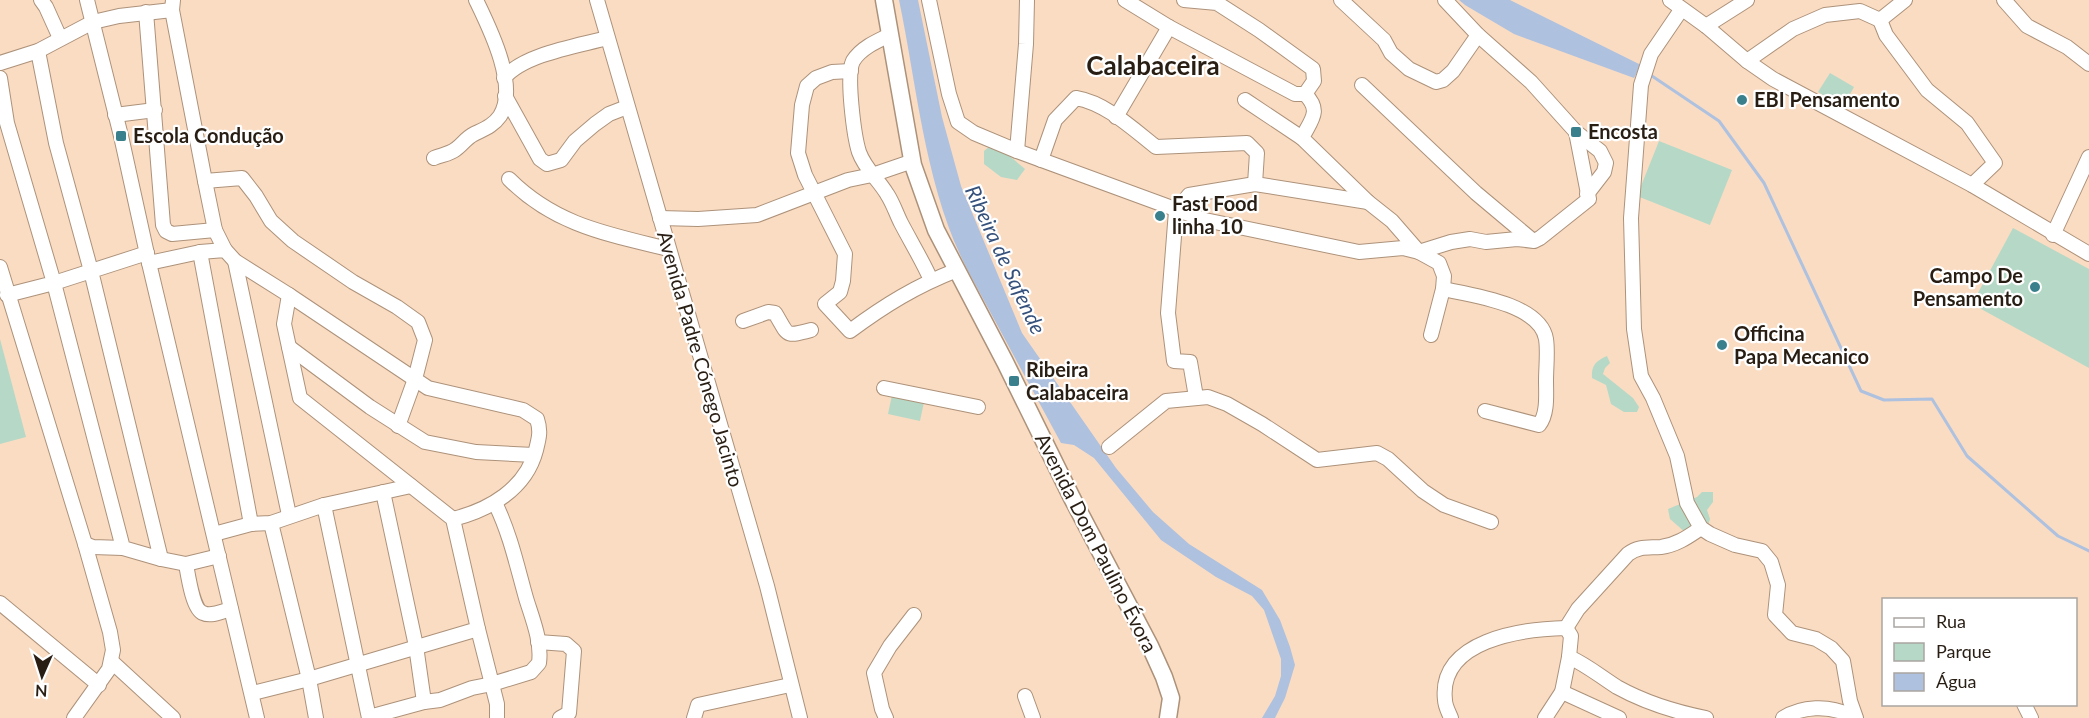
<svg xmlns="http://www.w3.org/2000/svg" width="2089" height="718" viewBox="0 0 2089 718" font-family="Lato,sans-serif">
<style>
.green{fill:#b5d9c6}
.water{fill:#aec1df}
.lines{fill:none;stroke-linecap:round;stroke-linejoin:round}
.stream{stroke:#aec1df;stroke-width:3}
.minor-casing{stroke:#ad927a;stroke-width:16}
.major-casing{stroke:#ad927a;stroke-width:19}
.minor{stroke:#fff;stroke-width:14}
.major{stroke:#fff;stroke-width:16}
.poi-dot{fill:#3a808c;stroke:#fff;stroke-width:2}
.labels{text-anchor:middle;stroke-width:4.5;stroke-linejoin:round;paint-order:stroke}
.poi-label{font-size:20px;font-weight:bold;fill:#281e14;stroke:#fff;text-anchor:start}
.street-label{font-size:20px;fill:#281e14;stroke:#fff}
.water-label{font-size:21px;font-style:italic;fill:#35507a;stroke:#fff}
.district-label{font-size:26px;font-weight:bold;fill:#281e14;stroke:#fff}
</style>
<rect width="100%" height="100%" fill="#fadcc3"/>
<g class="green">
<polygon points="1830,73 1854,87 1843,107 1818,92"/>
<polygon points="1659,141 1732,170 1710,225 1637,196"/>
<polygon points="990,146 1006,153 1025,169 1017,180 1001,177 984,164 984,151"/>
<polygon points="2013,228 2089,269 2089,368 1972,304"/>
<polygon points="0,339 26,437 0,444"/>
<path d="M1607,356L1610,363L1605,368L1603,374L1633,398L1639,407L1637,412H1624L1611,404L1606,385L1592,378C1591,365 1596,361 1607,356Z"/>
<polygon points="892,395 924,402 920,421 888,414"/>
<polygon points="1702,492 1713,492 1713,502 1707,510 1710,519 1706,532 1686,533 1670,519 1668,509 1697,497"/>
</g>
<g class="water">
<path d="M899,0H918L942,117L961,186L1022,333L1116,468L1153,512L1189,544L1262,590L1280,620L1290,647L1295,665L1285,698L1275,718H1262L1275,696L1281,676V659L1264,610L1252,596L1216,577L1161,540L1094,458L1074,445L1061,443L968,271C925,188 918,91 899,0Z"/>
<polygon points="1459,0 1510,0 1641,65 1634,78 1514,34 1465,5"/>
</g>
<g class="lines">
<polyline class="stream" points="1649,74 1719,121 1764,183 1861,391 1884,400 1932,399 1967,456 2058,536 2089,551"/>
<defs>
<g id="minor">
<polyline points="41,0 46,7 60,38"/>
<polyline points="87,0 121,136 149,263 257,718"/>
<polyline points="173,0 172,10 205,181 215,230 225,250"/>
<polyline points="597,0 767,586 800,718"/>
<polyline points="929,0 949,94 958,122 974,133 1017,151 1205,220 1359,252 1403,248 1419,252 1451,242 1470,239 1486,242 1517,239 1534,241 1540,238 1589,199 1576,132"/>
<path d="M1125,0L1169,27L1295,94H1305C1322,111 1311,120 1302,138L1368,202L1392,221L1419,252L1439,263L1444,276L1443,289L1431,335"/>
<polyline points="1184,0 1217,3 1259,30 1313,69 1314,81 1305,94"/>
<polyline points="1341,0 1384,40 1391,53 1409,69 1436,82 1443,80 1453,71 1478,35"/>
<polyline points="1445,0 1478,35 1531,82 1576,132 1600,151 1606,163 1604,172 1587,194"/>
<polyline points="1670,0 1706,26 1747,61 1773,79 1972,185 2089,254"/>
<polyline points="2004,0 2027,26 2067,47 2089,64"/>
<polyline points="1681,10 1651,54 1641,85 1631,218 1634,329 1641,376 1653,398 1677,456 1687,503 1701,528 1710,534 1735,545 1762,551 1771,562 1778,585 1775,615 1792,633 1816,639 1831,648 1843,661 1850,701 1856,718"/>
<polyline points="146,12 163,225 166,231 172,234 215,230"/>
<polyline points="1880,20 1886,35 1927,90 1967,123 1995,163 1972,185"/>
<polyline points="1706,26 1747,0"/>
<path d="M890,35C877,41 861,48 853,61C846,75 854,136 859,152C865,169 878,179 887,194C893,203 896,213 901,223C911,242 922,260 931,280"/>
<polyline points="38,51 56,143 91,271 161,559 123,548 54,283 147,253"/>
<polyline points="1747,61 1793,29 1825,15 1860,11 1880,20 1905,0"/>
<polyline points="0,63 38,51 93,22 119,16 172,10"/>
<path d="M851,71L832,72L816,78L807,86L802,105L798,153L805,175L845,254L843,281L840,292L825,304L850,331C885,305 916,286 957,270"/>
<polyline points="0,78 7,123 54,283 7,295"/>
<path d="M504,78C524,54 578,46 607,38"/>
<polyline points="1362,85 1476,193 1532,240"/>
<polyline points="505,96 540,159 547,164 561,160 575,141 595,124 609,114 627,107"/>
<polyline points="1245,100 1302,138"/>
<polyline points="115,115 155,110"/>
<polyline points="1116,117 1169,27"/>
<polyline points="1017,151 1026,44 1027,0"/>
<path d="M434,158C441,155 450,154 456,149C462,145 466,138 474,134C484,129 493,126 500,116C519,86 489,27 476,0"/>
<path d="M1041,160L1055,120L1076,98C1106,103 1133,129 1156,147L1247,143L1257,153L1255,184L1368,202"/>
<path d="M509,179C555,225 607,234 668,249"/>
<polyline points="205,181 242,178 256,196 271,221 293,241 353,282 397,307 418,322 425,340 415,379 398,426"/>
<polyline points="660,218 698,219 757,215 848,180 872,175 913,161"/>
<polyline points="2053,235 2089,157"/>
<polyline points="200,252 251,524"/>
<polyline points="235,261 289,515"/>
<polyline points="149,263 200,252 225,250 235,261 289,295 284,324 300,398 453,519 478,629 309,679 253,693"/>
<polyline points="0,267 85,544 110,632 113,650 109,669 74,718"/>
<path d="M1443,289C1472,295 1540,304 1546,339C1548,352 1546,367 1546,381C1546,394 1548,414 1539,425L1485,411"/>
<path d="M289,295L428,388L523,410L537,419C541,431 539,438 536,450C526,489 489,510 453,519"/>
<path d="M743,321L768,312L775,313C789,336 784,337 811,330"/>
<polyline points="289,347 370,407 425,442 476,452 534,455"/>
<polyline points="884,388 978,407"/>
<polyline points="1196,397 1190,362 1174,361 1168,313 1176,211 1189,195 1255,184"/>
<polyline points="1109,447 1166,401 1208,397 1227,404 1262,424 1317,460 1377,453 1388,459 1423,491 1444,505 1491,522"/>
<polyline points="383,492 416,646 424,702"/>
<polyline points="324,505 411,486"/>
<polyline points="271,523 309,679 316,718"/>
<polyline points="214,534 251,524 271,523 324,505 369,718"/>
<polyline points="85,544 93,547 123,548"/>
<polyline points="161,559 186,564 219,556"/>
<path d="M186,564C188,575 193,610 203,613C211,617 223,611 231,609"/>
<polyline points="0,603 99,685"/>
<path d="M1566,628L1578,609L1628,554C1639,546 1648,548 1661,547C1677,545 1689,536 1701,528"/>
<polyline points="478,629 497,704 497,718"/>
<polyline points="538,642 566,644 574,651 569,713 560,718"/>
<path d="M1569,657C1587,665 1601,677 1617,687C1644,702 1676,712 1706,718"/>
<polyline points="111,661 173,718"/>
<polyline points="1562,692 1619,718"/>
<polyline points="1025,696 1033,718"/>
<polyline points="2024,704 2031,718"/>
<path d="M369,717L424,702L440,700L472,688L492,684L531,672L539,663C542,641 532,618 526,598C517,566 510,533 495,503"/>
<polyline points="694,718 698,705 790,685"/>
<polyline points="886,718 882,709 874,673 890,646 914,615"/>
<path d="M1451,718C1449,713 1445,706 1445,700C1438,640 1522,629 1566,628L1571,636L1569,657L1562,692L1545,718"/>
<path d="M1783,718C1802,706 1829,705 1849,715L1851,718"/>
</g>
<polyline id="major" points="884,0 913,165 936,230 1005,362 1072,498 1150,646 1164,677 1171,698 1168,718"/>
</defs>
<use href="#minor" class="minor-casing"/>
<use href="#major" class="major-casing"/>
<use href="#minor" class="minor"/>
<use href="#major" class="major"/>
</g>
<g class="poi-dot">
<circle cx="1742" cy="100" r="6"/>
<rect x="1570" y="126" width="12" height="12" rx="3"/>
<rect x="115" y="130" width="12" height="12" rx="3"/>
<circle cx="1160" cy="216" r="6"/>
<circle cx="2035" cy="287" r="6"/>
<circle cx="1722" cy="345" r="6"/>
<rect x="1008" y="375" width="12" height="12" rx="3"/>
</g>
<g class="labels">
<g class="poi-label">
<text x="1754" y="107">EBI Pensamento</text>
<text x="1588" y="139">Encosta</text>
<text x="133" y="143">Escola Condução</text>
<text x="1172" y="211">Fast Food<tspan x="1172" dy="23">linha 10</tspan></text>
<text x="2023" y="283" text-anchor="end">Campo De<tspan x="2023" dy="23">Pensamento</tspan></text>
<text x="1734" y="341">Officina<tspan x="1734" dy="23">Papa Mecanico</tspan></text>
<text x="1026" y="377">Ribeira<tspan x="1026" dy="23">Calabaceira</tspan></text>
</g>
<g class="street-label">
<text transform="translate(700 359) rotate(74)" y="7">Avenida Padre Cónego Jacinto</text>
<text transform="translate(1096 543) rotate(63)" y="7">Avenida Dom Paulino Évora</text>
</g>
<g class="water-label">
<text transform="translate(1005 260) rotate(65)" y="7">Ribeira de Safende</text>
</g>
<g class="district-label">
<text x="1153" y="75">Calabaceira</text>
</g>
</g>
<rect x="1882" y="598" width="195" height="108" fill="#ffffff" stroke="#a9a5a1" stroke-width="1.5"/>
<rect x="1894" y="618" width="30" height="9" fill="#ffffff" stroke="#a9a5a1" stroke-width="1.5"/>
<text x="1936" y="628" font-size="18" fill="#281e14">Rua</text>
<rect x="1894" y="643" width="30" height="18" fill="#b5d9c6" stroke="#a9a5a1" stroke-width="1.5"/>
<text x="1936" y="658" font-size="18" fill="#281e14">Parque</text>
<rect x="1894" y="673" width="30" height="18" fill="#aec1df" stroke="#a9a5a1" stroke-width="1.5"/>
<text x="1936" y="688" font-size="18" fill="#281e14">Água</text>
<g transform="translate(42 676) rotate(183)" stroke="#ffffff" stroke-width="4.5" paint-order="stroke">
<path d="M0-4.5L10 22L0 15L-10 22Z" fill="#281e14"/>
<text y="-9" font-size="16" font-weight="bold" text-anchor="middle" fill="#281e14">N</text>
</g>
</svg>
